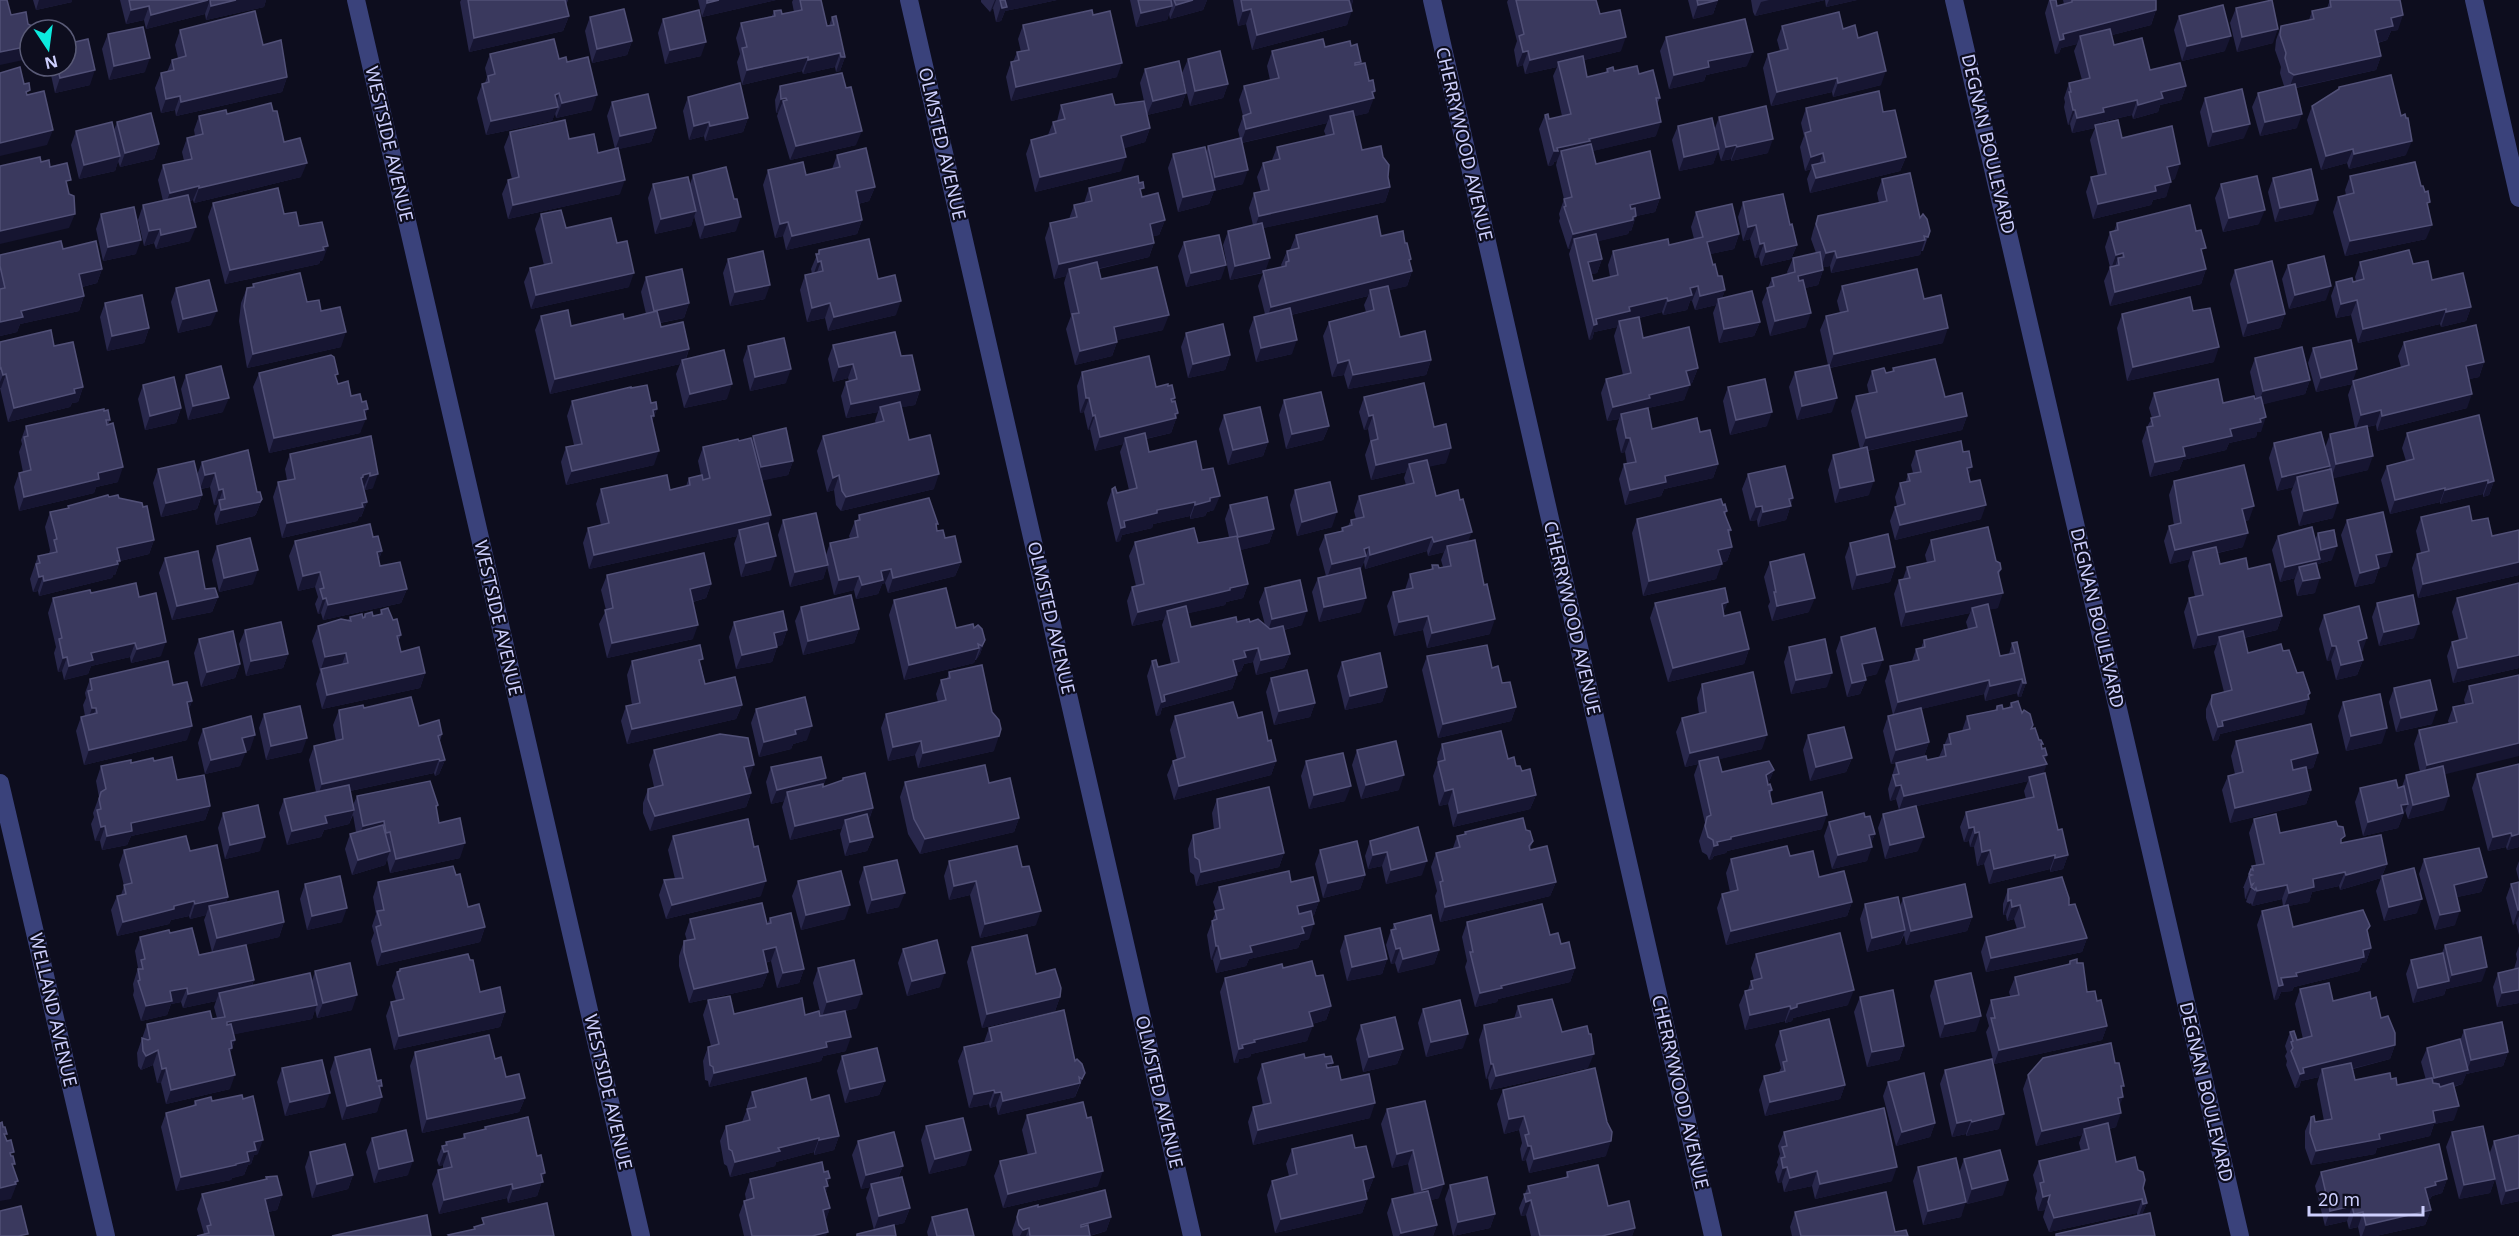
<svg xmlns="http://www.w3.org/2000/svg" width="2519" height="1236" viewBox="0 0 2519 1236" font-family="'Noto Sans',sans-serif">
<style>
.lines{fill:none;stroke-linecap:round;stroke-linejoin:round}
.minor{stroke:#3a427b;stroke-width:18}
.wall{fill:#28274b}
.shaded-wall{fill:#161531}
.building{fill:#3a395e;stroke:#515077;stroke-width:1.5}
.labels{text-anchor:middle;stroke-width:4.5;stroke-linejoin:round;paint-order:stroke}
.street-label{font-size:18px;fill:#cdcffd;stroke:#0d0d1e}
</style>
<rect width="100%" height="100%" fill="#0d0d1e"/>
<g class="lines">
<g class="minor">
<polyline points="356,0 641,1236"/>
<polyline points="909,0 1192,1236"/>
<polyline points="1432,0 1713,1236"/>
<polyline points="1954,0 2240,1236"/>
<polyline points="2474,0 2519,198"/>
<polyline points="0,783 106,1236"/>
</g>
</g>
<g class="wall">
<polygon points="33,0 72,0 72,2 36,10"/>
<polygon points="120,0 266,0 264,7 206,20 205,14 146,29 144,20 126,24"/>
<polygon points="461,0 568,0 566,5 569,16 563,31 469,52 460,2"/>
<polygon points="698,0 776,0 702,17"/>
<polygon points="793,0 821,0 827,26 829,26 832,17 845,57 840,71 836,72 835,67 803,74 802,71 742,85 737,62 740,54 736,38 741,23 772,16 774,11 782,14 794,12 792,2"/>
<polygon points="981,0 1057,0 1005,11 1001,21 996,22 993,8 990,12 981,2"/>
<polygon points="1130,0 1207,0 1203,10 1170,19 1169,14 1167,20 1136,27"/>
<polygon points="1233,0 1353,0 1347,25 1252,50 1246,24 1238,26"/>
<polygon points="1508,0 1596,0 1600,14 1621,51 1584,60 1587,77 1605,73 1607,69 1614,71 1639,74 1660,98 1657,104 1656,136 1592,151 1596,164 1660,198 1655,212 1636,216 1631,231 1629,231 1628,234 1598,241 1602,259 1597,273 1591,274 1593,281 1610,277 1608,265 1613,251 1669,245 1694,239 1691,227 1696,212 1739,234 1734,249 1710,254 1713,265 1725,290 1722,298 1760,322 1754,336 1719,343 1713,313 1716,305 1695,310 1692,301 1690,301 1687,310 1663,315 1662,312 1639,318 1643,338 1698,368 1692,383 1689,384 1684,400 1648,408 1652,429 1700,432 1718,464 1713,478 1664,489 1661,496 1625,505 1619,479 1624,464 1627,464 1625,452 1621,453 1616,429 1619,419 1607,421 1601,393 1606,379 1623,375 1614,336 1617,327 1594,332 1592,339 1589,340 1569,254 1571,248 1568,249 1559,221 1560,218 1559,214 1564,199 1556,165 1557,161 1554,162 1553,165 1548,166 1539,129 1545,115 1549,119 1562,116 1553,76 1557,67 1525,74 1523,65 1517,67 1514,50 1517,41 1507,2"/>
<polygon points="1688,0 1718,0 1713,14 1693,19"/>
<polygon points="1751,0 1857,0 1826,7 1825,0 1755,16 1753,12"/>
<polygon points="2049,0 2056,0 2057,6 2064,4 2063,0 2156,0 2156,10 2151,25 2112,35 2114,45 2150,70 2186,86 2181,100 2160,105 2158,112 2133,119 2132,115 2101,122 2100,124 2122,138 2175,179 2170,180 2166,197 2153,200 2151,205 2093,219 2086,192 2091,177 2098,176 2090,140 2095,128 2072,133 2070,124 2068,125 2064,107 2065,102 2064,98 2069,83 2082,80 2074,51 2077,44 2061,48 2059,53 2055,54 2045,13"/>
<polygon points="2330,0 2398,30 2391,31 2387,40 2378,43 2381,56 2376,70 2296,88 2297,128 2260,136 2252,107 2258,93 2284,86 2280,73 2281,67 2275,50 2276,40 2281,26 2309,20 2312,11 2327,8"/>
<polygon points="2236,8 2273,43 2237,52 2230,23"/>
<polygon points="1093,15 1117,77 1011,101 1006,77 1011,62 1013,62 1017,52 1021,52 1018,39 1023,25"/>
<polygon points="2179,16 2225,51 2182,61 2174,30"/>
<polygon points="590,17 632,41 627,55 592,63 585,31"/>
<polygon points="663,19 701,56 665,64 658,33"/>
<polygon points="1782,26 1843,29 1858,38 1881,85 1833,97 1832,92 1771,106 1763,68 1768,54 1780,51 1777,40"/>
<polygon points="180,30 263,45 287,77 282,92 176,116 175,110 161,113 155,88 161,73 167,72 172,60 178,58 175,45"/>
<polygon points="108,34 145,72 109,80 102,49"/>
<polygon points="1666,37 1747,66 1706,75 1704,81 1669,89 1660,51"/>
<polygon points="1351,46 1375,91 1368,113 1354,116 1362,150 1388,177 1390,187 1385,202 1263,228 1266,271 1282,267 1281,265 1287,251 1290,250 1296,235 1381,236 1410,264 1412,271 1407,286 1389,290 1400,337 1431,360 1426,375 1348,389 1344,375 1332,377 1323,336 1329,322 1366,312 1364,305 1368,296 1291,315 1292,354 1256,362 1249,331 1254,317 1265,314 1258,286 1263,273 1230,280 1223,245 1228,231 1253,225 1249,208 1254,193 1261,192 1257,177 1263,163 1272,160 1277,147 1326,136 1324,131 1327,123 1242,143 1243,184 1214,191 1209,204 1178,212 1168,168 1173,154 1206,153 1208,146 1240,139 1238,130 1243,116 1239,100 1244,86 1270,80 1267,66 1272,51"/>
<polygon points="490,54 559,59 567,62 592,110 556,118 555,113 552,121 486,135 477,98 482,84 485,83 487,77 485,68"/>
<polygon points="1188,59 1228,84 1223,98 1190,106 1182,73"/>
<polygon points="49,66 66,66 90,85 55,93"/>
<polygon points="1145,69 1186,93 1181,107 1147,115 1140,83"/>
<polygon points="780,86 846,88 856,145 790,160 777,116 778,113 776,113 775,100"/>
<polygon points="2339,87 2401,116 2406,155 2349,169 2347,163 2321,170 2307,120 2312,106 2338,90"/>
<polygon points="688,97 748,118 743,132 705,141 704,136 689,140 683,111"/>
<polygon points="2205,98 2244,138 2208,147 2200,112"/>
<polygon points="612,102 656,128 651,142 618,149 620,194 508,219 502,194 508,180 512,179 504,147 510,132 569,139 598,153 615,149 607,116"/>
<polygon points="1061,105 1115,105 1150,128 1145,142 1124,148 1121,171 1035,192 1026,154 1031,140 1048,135 1053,122 1057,121"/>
<polygon points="1806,108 1883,112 1906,157 1900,171 1810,193 1807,179 1811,169 1805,171 1800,147 1804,136 1801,123"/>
<polygon points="273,111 284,142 301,177 194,203 193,200 190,201 190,241 156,249 154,243 144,246 138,220 143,205 163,201 158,180 163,165 184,161 182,152 187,138 195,136 194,130 199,116"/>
<polygon points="1719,117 1768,153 1731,161 1731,159 1721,161 1718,150 1713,164 1679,171 1672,140 1678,126 1714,131"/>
<polygon points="117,122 159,144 154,159 120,167 118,161 115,171 79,179 71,145 76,131 114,130"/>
<polygon points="837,155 875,187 869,201 858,204 862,220 857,234 786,250 783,236 775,238 763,185 768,170 806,175 832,169"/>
<polygon points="693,175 736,231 700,239 694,216 691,226 655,234 648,198 653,184 690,184"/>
<polygon points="2350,176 2421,186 2426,239 2345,256 2333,212 2338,197 2346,195 2345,190"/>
<polygon points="2273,178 2313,214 2275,222 2268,192"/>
<polygon points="1882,179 1920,218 1930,231 1923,251 1921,251 1920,255 1831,273 1830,266 1823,267 1823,270 1818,285 1805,288 1806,327 1770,336 1762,302 1772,278 1788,274 1787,272 1793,258 1816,253 1811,239 1813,231 1818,216 1879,203 1877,193"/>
<polygon points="2221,184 2259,224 2223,232 2215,198"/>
<polygon points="1089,188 1142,194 1142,197 1165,220 1159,235 1153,236 1154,243 1149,257 1099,269 1101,279 1163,330 1117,340 1117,342 1112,356 1075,365 1066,329 1071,316 1064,283 1066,276 1054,279 1045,238 1050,223 1069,219 1074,205 1084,203"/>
<polygon points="1743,202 1790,225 1797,245 1791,259 1761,266 1759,257 1755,258 1750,239 1743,241 1738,217"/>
<polygon points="213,203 284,214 299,226 323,260 320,261 319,264 225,284 208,217"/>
<polygon points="101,214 136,254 103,261 96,229"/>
<polygon points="541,214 566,228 617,243 629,287 531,309 524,282 530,268 544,265 535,229"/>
<polygon points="2117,223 2203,255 2206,269 2201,284 2110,306 2104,281 2110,267 2105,247 2110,232 2114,231"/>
<polygon points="1184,242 1221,279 1186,287 1178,256"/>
<polygon points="63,249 102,269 97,283 82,287 84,296 79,311 20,324 17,332 0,336 0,255"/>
<polygon points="819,250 878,279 896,315 828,331 825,318 807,322 800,290 805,275 812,274 811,269"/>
<polygon points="728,259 765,299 730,306 723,273"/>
<polygon points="2360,262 2413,264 2432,280 2471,307 2466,321 2441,327 2440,324 2358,343 2351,315 2336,318 2331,296 2336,282 2356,281 2355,277"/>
<polygon points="2288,265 2326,300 2289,309 2282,279"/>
<polygon points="2235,270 2285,314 2280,328 2243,337 2230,284"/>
<polygon points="646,277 689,303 684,318 660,323 661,327 689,349 686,359 727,399 684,408 676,374 680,364 550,394 535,330 541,316 571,326 624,319 646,314 641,292"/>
<polygon points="253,284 307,302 321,311 341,347 247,368 239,321 241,303 247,288 252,287"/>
<polygon points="1842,286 1924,299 1943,343 1830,368 1832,412 1797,420 1789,387 1795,372 1828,365 1820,330 1826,316 1840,313 1837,301"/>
<polygon points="176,288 211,325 178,333 171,302"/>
<polygon points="105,303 149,328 144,343 107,351 100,317"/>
<polygon points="2193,311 2214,362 2127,381 2117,328 2122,314"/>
<polygon points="1186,333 1230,355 1225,370 1188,378 1181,347"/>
<polygon points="0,342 54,346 83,387 78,402 72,403 70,407 8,422 0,388"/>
<polygon points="2404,342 2484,362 2479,377 2469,379 2467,408 2377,431 2376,425 2367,427 2368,470 2333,478 2333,518 2299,526 2291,492 2293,487 2277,491 2269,458 2274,443 2325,448 2330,434 2355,428 2348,395 2352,384 2316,392 2308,363 2313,348 2353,381 2401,367 2398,356"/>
<polygon points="833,345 901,356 920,390 915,405 901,407 909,440 934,489 841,511 836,505 834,490 827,492 817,451 823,436 876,423 875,421 878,412 846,418 841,396 846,382 849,381 848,378 833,382 828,359"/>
<polygon points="748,346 786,383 750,391 743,360"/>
<polygon points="2255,358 2310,380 2305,394 2263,404 2261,432 2257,432 2256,437 2229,443 2226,450 2183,460 2179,470 2150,477 2142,441 2147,427 2152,418 2149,408 2154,393 2223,403 2256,399 2250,372"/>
<polygon points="1893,368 1945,397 1967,416 1962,430 1867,451 1869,495 1835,503 1828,470 1833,455 1860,449 1851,411 1856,396 1869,394 1867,385 1872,371 1886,373 1892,372"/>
<polygon points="1082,372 1156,387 1168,386 1175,398 1174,401 1178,413 1171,433 1146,439 1149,452 1202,470 1214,510 1207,512 1205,516 1190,519 1190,516 1153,524 1152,528 1122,535 1120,541 1116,542 1107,503 1112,489 1117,493 1129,490 1120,452 1123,444 1095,451 1090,429 1088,430 1084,412 1080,413 1077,386"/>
<polygon points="259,373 336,379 338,384 365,416 360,433 269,453 253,387"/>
<polygon points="186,375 223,412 188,420 181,389"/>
<polygon points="143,385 181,408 176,423 145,430 138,399"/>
<polygon points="1728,387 1767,426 1730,435 1723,401"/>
<polygon points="631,388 651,403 657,409 652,421 654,465 566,485 561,462 566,447 574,445 567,416 572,401"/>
<polygon points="1364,397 1434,427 1446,463 1429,466 1436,496 1468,541 1490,634 1427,648 1423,630 1394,636 1387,606 1393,592 1405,590 1410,574 1431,570 1432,565 1439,568 1443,567 1441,560 1444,552 1428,556 1427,551 1365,569 1364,562 1360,570 1361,612 1319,622 1312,592 1318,578 1326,576 1319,549 1325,535 1341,531 1342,528 1348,526 1351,520 1356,519 1354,511 1359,496 1406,485 1404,478 1406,472 1371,480 1365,455 1370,441 1368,429 1364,430 1359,412"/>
<polygon points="1284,400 1329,426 1323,440 1286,449 1279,415"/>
<polygon points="104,411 110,420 108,425 118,482 96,487 94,493 19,511 14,487 19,473 23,472 19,452 22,444 21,440 26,426"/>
<polygon points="1224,415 1268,442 1263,456 1228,465 1219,429"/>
<polygon points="2407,433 2494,481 2489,495 2483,497 2483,494 2440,504 2440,502 2390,514 2381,480 2387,466 2406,461 2402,448"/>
<polygon points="371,436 373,488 365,490 364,487 363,488 367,502 361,517 359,517 357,521 282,538 273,497 278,482 287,480 285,469 290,454"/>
<polygon points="753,436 793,461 788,475 762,480 771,515 768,523 771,570 741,577 734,544 737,536 589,569 583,543 588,528 601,525 596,504 601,489 670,490 686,486 689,478 701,475 698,461 703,447 739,441 752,440"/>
<polygon points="1916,451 1969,476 1981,519 1895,540 1890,521 1895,507 1897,506 1895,497 1900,483 1906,481 1908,474 1913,473 1911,465"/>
<polygon points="202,462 257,492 262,499 256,514 254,516 216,525 214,514 218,504 214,505 210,487 201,489 202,495 197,509 161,517 153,483 158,469 197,475"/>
<polygon points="1748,474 1793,498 1786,520 1758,527 1757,520 1750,521 1742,489"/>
<polygon points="2174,481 2249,520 2245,521 2243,547 2218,553 2220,564 2248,569 2282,616 2277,630 2244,638 2248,653 2283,651 2297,673 2308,698 2304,714 2220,734 2218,740 2213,741 2206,718 2206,709 2212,695 2224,692 2214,652 2217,644 2193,649 2184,612 2189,598 2195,597 2188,566 2190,559 2170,564 2164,541 2169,526 2174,525 2169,495"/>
<polygon points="1295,490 1332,527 1297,536 1290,505"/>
<polygon points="109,497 119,498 154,540 149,554 120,561 115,575 113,575 112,578 39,596 38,591 33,592 30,579 38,556 49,554 50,550 45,527 50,512 68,508 68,506"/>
<polygon points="1230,505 1274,529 1269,543 1240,550 1248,584 1243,598 1226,602 1225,605 1188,613 1191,627 1237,622 1250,622 1265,625 1259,602 1265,588 1302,625 1284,630 1290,654 1284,668 1256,675 1253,662 1244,664 1241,671 1236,673 1237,675 1232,689 1162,708 1160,715 1156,716 1147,676 1152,661 1158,667 1171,664 1162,625 1164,619 1132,626 1127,601 1132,587 1136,586 1129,556 1135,542 1198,543 1229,537 1225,519"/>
<polygon points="1723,505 1727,511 1725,515 1731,530 1729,534 1732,547 1727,561 1721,563 1716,579 1643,596 1632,533 1637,519"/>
<polygon points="859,515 936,527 937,531 945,538 961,562 955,576 888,593 885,583 882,584 878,594 856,599 854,590 834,595 827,566 823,579 790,587 778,535 783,520 826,555 830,543 850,539 849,536 855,521 857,521"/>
<polygon points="2421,517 2472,521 2492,536 2519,530 2519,575 2418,598 2412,568 2417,554 2421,553 2416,531"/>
<polygon points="2347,520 2387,566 2379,568 2374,583 2355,587 2341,535"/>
<polygon points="2318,533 2332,560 2318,564 2315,593 2297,596 2294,581 2295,578 2280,582 2272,550 2278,536 2315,540"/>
<polygon points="373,537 382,551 379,559 380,566 407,589 401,603 323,620 321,613 318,614 315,604 318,597 315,587 298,591 289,556 295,541"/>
<polygon points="1931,540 1996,561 2001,569 1999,575 1998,608 1989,609 2000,656 2009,654 2012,643 2026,683 2021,697 2018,697 2017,693 1985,701 1984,694 1921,709 1929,742 1924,756 1927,760 1939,757 1949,734 1962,731 1967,716 1995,710 1997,706 2003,709 2009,707 2011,703 2022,713 2047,755 2045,760 2043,774 2058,830 2068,855 2063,869 2050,872 2050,869 1989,884 1984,864 1977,866 1974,847 1970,847 1969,841 1964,842 1960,827 1966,812 2026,799 2024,791 2028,781 1917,806 1918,851 1885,859 1878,828 1883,814 1899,810 1896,799 1890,801 1888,789 1896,763 1891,764 1883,731 1888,716 1893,715 1885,681 1890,666 1912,661 1916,649 1921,648 1924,640 1968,629 1966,622 1970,613 1901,627 1894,594 1899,580 1903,579 1907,567 1927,563 1925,555"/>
<polygon points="1850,543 1895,567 1890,582 1852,590 1845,557"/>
<polygon points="217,546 253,584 219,592 212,560"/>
<polygon points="165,558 205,589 218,597 212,612 172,620 159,573"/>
<polygon points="1770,562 1809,612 1772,621 1768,606 1770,602 1764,577"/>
<polygon points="607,575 711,584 706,598 693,602 693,639 607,658 599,624 606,610 601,590"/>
<polygon points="2519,583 2519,668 2453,683 2447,656 2452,642 2459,640 2452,612 2457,598"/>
<polygon points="91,593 139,597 161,656 131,663 130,657 91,666 88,674 64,680 62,671 58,672 54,653 56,647 48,613 53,598"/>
<polygon points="894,600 956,628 974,628 985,640 980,654 976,660 975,660 974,663 904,680 889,615"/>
<polygon points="1655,603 1724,616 1749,649 1744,664 1668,682 1650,618"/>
<polygon points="2377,603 2414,638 2379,646 2372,617"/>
<polygon points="801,607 859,629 854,643 803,655 795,621"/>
<polygon points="381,610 393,620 401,635 398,642 401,652 425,673 420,688 322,709 316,684 320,672 312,641 318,626 348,620 350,617 363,618 365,614 373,616 380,614"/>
<polygon points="2324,615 2362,652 2361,652 2363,660 2357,675 2336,680 2331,660 2327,661 2319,629"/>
<polygon points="734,622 787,630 782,645 777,646 777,647 772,662 736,669 729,637"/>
<polygon points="245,630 288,654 283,668 246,676 239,644"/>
<polygon points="1841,637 1877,674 1865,677 1866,680 1860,694 1847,697 1836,651"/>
<polygon points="199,639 240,664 235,678 201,687 194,653"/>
<polygon points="1789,647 1827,687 1791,694 1784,662"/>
<polygon points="1427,656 1492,668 1516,707 1511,721 1438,738 1422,670"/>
<polygon points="632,661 701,665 705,684 742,705 736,719 627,744 621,721 626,706 632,705 627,675"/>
<polygon points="1342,662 1387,687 1382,702 1345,710 1337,676"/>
<polygon points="949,672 994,751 918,768 915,755 888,761 881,728 886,714 938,702 936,694 941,680 947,679"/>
<polygon points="2519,675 2444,774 2444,810 2408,819 2405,810 2398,828 2363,836 2355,802 2360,788 2398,788 2402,787 2406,775 2420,772 2414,744 2419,730 2449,724 2448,721 2453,707 2465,704 2464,700 2469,686"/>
<polygon points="1271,678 1315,703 1310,717 1274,725 1266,692"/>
<polygon points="90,679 173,685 192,701 189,709 187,740 84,765 76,731 81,717 85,716 83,705 86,698 85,693"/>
<polygon points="1702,684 1762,749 1719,759 1722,772 1774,770 1768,784 1772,790 1770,795 1772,804 1822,829 1727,851 1726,853 1714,856 1712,859 1709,860 1707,855 1702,852 1699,841 1705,823 1694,775 1698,764 1685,767 1676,732 1682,718 1699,714 1697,698"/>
<polygon points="2394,688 2432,724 2396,732 2389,702"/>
<polygon points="2343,702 2382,743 2346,751 2338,716"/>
<polygon points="364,708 442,734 440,741 445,760 439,774 435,776 434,773 350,791 353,805 357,796 438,805 436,810 439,823 460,858 390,873 387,859 385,865 352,875 345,849 350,834 356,832 353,815 349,824 324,830 321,837 287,845 279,813 284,799 316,792 309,760 314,746 336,741 333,725 339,710"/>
<polygon points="756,709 807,740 793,744 791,749 759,757 751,723"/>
<polygon points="264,714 302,752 266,760 259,728"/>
<polygon points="1175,716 1238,718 1268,741 1276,761 1271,775 1174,800 1167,775 1173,761 1177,760 1170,730"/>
<polygon points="203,729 250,750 245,751 240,766 205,774 198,743"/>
<polygon points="1808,735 1852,758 1846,772 1810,781 1803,750"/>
<polygon points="2236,741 2318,753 2313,768 2306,769 2311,790 2306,804 2230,823 2222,790 2228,776 2235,774 2231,756"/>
<polygon points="1442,744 1508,759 1516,766 1536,795 1530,809 1453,827 1448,804 1439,806 1433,776 1438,762 1437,759"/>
<polygon points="654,750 749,779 747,780 751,793 746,807 650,831 643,813 643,803 648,789 654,787 649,765"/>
<polygon points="1357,750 1399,790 1361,799 1352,765"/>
<polygon points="154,761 177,780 210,806 205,820 131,836 127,845 102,850 100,841 95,841 91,824 94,817 93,813 99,797 96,781 101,766"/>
<polygon points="1306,761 1345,801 1309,809 1301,776"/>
<polygon points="771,767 826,778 823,787 842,781 843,778 873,808 869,820 873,837 867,851 845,856 840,834 842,828 790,840 782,807 784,801 771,804 766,782"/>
<polygon points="2477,774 2519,847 2507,850 2506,847 2488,851 2472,788"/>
<polygon points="905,782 989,783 1019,818 1014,832 920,854 908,834 900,797"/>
<polygon points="1217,799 1284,853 1279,867 1196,886 1194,875 1190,872 1188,849 1193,835 1214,830 1212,813"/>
<polygon points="223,813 260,851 225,859 218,828"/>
<polygon points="1865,817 1875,834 1871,843 1867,861 1832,869 1824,836 1829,822"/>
<polygon points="2254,819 2280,833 2342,842 2387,864 2382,876 2417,913 2384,921 2376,891 2381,878 2340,890 2339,886 2312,892 2309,902 2288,906 2293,927 2368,933 2371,948 2366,962 2362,963 2359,971 2294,987 2292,991 2281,992 2278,999 2274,1000 2257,925 2262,911 2283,906 2282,899 2252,906 2251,903 2250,904 2246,902 2247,899 2245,899 2244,888 2243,888 2252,866 2256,865 2249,833"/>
<polygon points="1526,830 1533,841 1530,849 1556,882 1550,896 1440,922 1435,896 1437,891 1431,867 1436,853 1453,848 1457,836 1464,834 1465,832"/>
<polygon points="673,836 761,896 666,919 659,895 664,880 675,879 668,850"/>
<polygon points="1370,841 1422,875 1386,884 1382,866 1368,869 1365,856"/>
<polygon points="124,850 190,851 228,897 226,902 284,922 279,937 236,947 254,980 252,986 312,981 315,971 352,1010 317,1018 315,1009 312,1019 234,1034 235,1040 230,1054 230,1089 166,1104 161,1083 157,1083 153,1065 141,1070 138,1066 137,1053 147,1024 217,1018 214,1007 216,1001 183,1008 181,1002 171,1004 167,1015 141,1021 133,995 134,991 133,984 138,968 135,951 140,937 170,933 199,955 212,952 204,920 206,915 190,919 189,916 171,920 169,924 117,936 111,910 117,896 121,895 124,886 119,865"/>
<polygon points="1320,850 1365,875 1360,889 1323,898 1315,864"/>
<polygon points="1790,856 1819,877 1852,902 1847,916 1726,945 1717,908 1722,894 1730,892 1726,873 1731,859"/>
<polygon points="2424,859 2487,877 2481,892 2457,897 2455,925 2435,930 2419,874"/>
<polygon points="949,861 1036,925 980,938 970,895 949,900 944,876"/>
<polygon points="2519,861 2519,881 2516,869"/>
<polygon points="864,867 899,907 867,914 859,882"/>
<polygon points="456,875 468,907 485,927 480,942 377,966 371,941 374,933 372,926 376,914 373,897 378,882"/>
<polygon points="798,881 845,919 801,930 792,896"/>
<polygon points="1291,882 1319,901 1314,915 1312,916 1309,939 1301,941 1298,948 1249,959 1246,966 1216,973 1213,960 1211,960 1207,935 1216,911 1213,902 1219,887"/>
<polygon points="2519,882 2519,935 2516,923 2513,925 2506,898 2511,884"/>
<polygon points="305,884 342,922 307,930 300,899"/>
<polygon points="2008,889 2069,905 2087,938 2082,952 1986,972 1981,952 1986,937 2017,929 2014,919 2007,921 2006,915 2003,915 2003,904"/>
<polygon points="1903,898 1972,917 1967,931 1906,945 1904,935 1900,944 1867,952 1860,919 1865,904 1900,907"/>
<polygon points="770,918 804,969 799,983 777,988 771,961 765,963 768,972 762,987 689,1003 679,966 679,956 684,941 687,941 685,934 690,919 767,924"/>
<polygon points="1467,922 1550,935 1561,944 1575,968 1570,982 1498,999 1497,1002 1475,1007 1465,967 1467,961 1462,937"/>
<polygon points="1394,924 1439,950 1434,964 1398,973 1395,963 1391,964 1386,945 1391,930 1392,930"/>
<polygon points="1345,936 1387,959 1382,974 1347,981 1340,951"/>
<polygon points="2445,945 2482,981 2446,989 2444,995 2413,1003 2406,974 2411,960 2442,953"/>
<polygon points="2519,946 2519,1003 2497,1007 2493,987 2498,973 2514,969 2517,959 2516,954"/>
<polygon points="972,947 1036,974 1060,997 1055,1011 982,1028 967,962"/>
<polygon points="903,949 940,987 907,996 898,963"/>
<polygon points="1756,954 1848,1005 1793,1018 1792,1021 1785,1023 1785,1021 1745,1030 1739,1005 1745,991 1748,990 1751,981 1754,980 1751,968"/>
<polygon points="2070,961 2087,992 2097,1001 2107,1026 2102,1040 1994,1064 1986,1032 1989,1026 1986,1015 1991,1000 2010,996 2009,992 2015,977 2068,965"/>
<polygon points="818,968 857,1008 845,1011 846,1051 823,1056 821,1061 709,1087 708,1081 705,1080 703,1061 708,1047 711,1046 703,1015 708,1000 734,1014 805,1015 821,1016 813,983"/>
<polygon points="1283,968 1316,976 1331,1006 1326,1020 1312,1024 1307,1041 1251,1054 1250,1057 1239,1059 1238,1063 1234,1063 1220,992 1225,978"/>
<polygon points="400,969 480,992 505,1012 500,1027 394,1050 386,1016 391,1002 396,1001 392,986 397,972 399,971"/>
<polygon points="1935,981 1976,1031 1940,1038 1930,996"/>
<polygon points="2300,989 2333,1001 2371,999 2395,1045 2390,1059 2353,1069 2355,1080 2391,1079 2397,1085 2426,1080 2421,1062 2427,1048 2460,1041 2464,1030 2508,1052 2503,1066 2466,1074 2462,1084 2454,1087 2454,1120 2434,1124 2430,1136 2377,1148 2375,1154 2311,1165 2305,1148 2305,1131 2311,1117 2315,1122 2324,1121 2317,1084 2319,1077 2301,1081 2299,1087 2295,1088 2286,1065 2287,1061 2285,1056 2287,1052 2285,1046 2290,1032 2297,1040 2303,1039 2295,1004"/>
<polygon points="1860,997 1904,1046 1899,1060 1867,1067 1854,1012"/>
<polygon points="1518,1006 1562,1032 1588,1068 1490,1090 1488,1078 1486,1079 1479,1040 1484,1025 1514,1019"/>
<polygon points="1423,1009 1463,1048 1426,1057 1418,1023"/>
<polygon points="1361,1025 1403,1049 1397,1064 1363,1072 1356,1039"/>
<polygon points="989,1028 1075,1061 1085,1073 1075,1097 998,1115 996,1106 990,1108 989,1104 969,1108 958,1061 964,1047 984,1042"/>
<polygon points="1780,1031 1845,1085 1840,1099 1765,1116 1759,1090 1764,1076 1779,1072 1781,1068 1775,1045"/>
<polygon points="415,1052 495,1059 506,1077 525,1098 519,1112 422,1133 410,1066"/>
<polygon points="842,1056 885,1081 879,1095 845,1103 837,1071"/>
<polygon points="335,1057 380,1091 377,1112 342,1120 330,1072"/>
<polygon points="1325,1057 1333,1063 1331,1067 1370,1118 1253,1145 1248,1122 1253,1107 1263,1105 1257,1078 1262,1064 1305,1058"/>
<polygon points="282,1068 325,1107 285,1116 277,1082"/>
<polygon points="1945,1070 1999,1129 1966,1136 1966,1134 1952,1137 1940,1084"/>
<polygon points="2028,1075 2122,1091 2116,1127 2109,1129 2116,1162 2143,1188 2147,1203 2142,1214 2155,1236 2056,1236 2056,1234 2137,1215 2137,1213 2049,1232 2043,1217 2045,1210 2038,1211 2035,1198 2037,1191 2033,1175 2039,1161 2081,1151 2079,1143 2082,1135 2036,1146 2023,1089"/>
<polygon points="1888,1082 1935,1123 1930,1137 1896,1146 1883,1096"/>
<polygon points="1503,1090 1606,1156 1529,1173 1526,1160 1522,1161 1520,1149 1522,1143 1519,1130 1504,1134 1497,1104"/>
<polygon points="752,1092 811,1100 839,1136 834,1150 814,1155 814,1152 776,1162 775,1166 730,1177 727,1166 724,1164 720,1141 726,1126 742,1122 747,1109 747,1106"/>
<polygon points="195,1101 212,1101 258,1154 254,1155 251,1164 248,1165 244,1175 232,1178 231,1180 176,1191 161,1127 166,1113 193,1106"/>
<polygon points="1425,1101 1439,1198 1431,1200 1437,1225 1433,1236 1393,1236 1387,1213 1392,1199 1414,1194 1408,1164 1392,1168 1381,1124 1387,1109"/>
<polygon points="1027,1115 1087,1118 1098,1186 1003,1208 994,1176 1000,1161 1028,1155 1022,1130"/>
<polygon points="926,1126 966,1165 929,1174 921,1140"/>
<polygon points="485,1127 542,1181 537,1196 508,1203 507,1198 439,1214 432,1184 438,1170 443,1168 443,1165 439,1166 437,1160 442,1146 445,1145 446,1142 462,1139 464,1134 484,1129"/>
<polygon points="1784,1132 1892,1181 1815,1199 1812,1186 1784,1192 1782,1182 1778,1183 1775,1172 1778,1165 1777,1162 1780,1154 1778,1146"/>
<polygon points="2452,1132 2489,1155 2494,1141 2519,1201 2501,1205 2495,1179 2490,1193 2459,1199 2446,1147"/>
<polygon points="372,1138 408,1175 374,1183 366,1152"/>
<polygon points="858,1141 903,1166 898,1178 910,1208 904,1223 878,1229 896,1236 856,1236 857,1234 874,1230 866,1198 870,1187 861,1189 852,1155"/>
<polygon points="1355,1148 1374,1177 1368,1192 1366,1192 1367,1199 1362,1213 1275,1233 1267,1195 1272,1181 1289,1176 1286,1164 1292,1149"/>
<polygon points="310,1152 353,1175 348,1189 312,1198 305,1167"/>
<polygon points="1964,1159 2003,1195 1967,1204 1965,1195 1961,1217 1923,1225 1913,1181 1918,1167 1959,1173"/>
<polygon points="1567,1172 1635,1228 1632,1236 1531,1236 1526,1215 1521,1216 1519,1208 1528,1186 1566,1177"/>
<polygon points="2321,1172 2447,1179 2442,1193 2432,1196 2430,1199 2428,1200 2431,1210 2425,1225 2376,1236 2360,1236 2358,1227 2349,1229 2347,1221 2325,1226 2315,1186"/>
<polygon points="266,1177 282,1195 277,1210 268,1212 274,1236 204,1234 197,1209 202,1194 265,1180"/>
<polygon points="750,1179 827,1184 826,1192 830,1208 825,1221 826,1236 744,1236 739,1215 744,1201 746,1200 745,1194"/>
<polygon points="1450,1185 1495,1214 1490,1228 1453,1236 1445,1199"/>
<polygon points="1038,1207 1111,1217 1106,1231 1090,1236 1013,1236 1012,1231 1019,1210"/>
<polygon points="1795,1212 1895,1232 1908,1236 1792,1236 1790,1227"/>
<polygon points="932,1217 974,1236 928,1236 927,1232"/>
</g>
<g class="shaded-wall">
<polygon points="39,0 72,0 72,2 36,10"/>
<polygon points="210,0 205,14 146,29 151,15"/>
<polygon points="236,0 266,0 264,7 206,20 211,6"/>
<polygon points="719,0 776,0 702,17 707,3"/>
<polygon points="995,0 996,0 993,8 990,12"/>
<polygon points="1003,0 1057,0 1005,11 1001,21 996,22"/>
<polygon points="1193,0 1207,0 1203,10 1170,19 1176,5"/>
<polygon points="1349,0 1353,0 1349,11 1352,11 1347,25 1252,50 1257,35"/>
<polygon points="1718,0 1713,14 1693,19 1698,5"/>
<polygon points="1769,0 1825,0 1755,16 1761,2"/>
<polygon points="1829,0 1857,0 1826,7"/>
<polygon points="149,6 144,20 126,24 131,10"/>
<polygon points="1172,6 1167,20 1136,27 1141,13"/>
<polygon points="1251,9 1246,24 1238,26 1243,11"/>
<polygon points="2156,10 2151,25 2081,43 2080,36 2077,44 2061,48 2059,53 2055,54 2060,40 2063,34"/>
<polygon points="2403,15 2398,30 2391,31 2387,40 2370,45 2375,30 2391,18"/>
<polygon points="569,16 563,31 469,52 474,38"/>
<polygon points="2278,29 2273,43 2237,52 2242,37"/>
<polygon points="2231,36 2225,51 2182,61 2187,46"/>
<polygon points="1626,37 1621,51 1559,66 1558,62 1557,67 1525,74 1530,60"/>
<polygon points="632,41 627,55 592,63 597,49"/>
<polygon points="706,42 701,56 665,64 670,50"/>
<polygon points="30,46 30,53 28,59 0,65 0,52"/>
<polygon points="1528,51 1523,65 1517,67 1523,52"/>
<polygon points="1753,52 1747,66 1706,75 1704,81 1669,89 1674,75 1708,61"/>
<polygon points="840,53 835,67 803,74 808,60"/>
<polygon points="2381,56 2376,70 2289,89 2294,75"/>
<polygon points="808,57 802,71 742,85 747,70"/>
<polygon points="841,57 845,57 840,71 836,72"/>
<polygon points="150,58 145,72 109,80 114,66"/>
<polygon points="1122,63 1117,77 1011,101 1016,87"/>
<polygon points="95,70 90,85 55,93 60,78"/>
<polygon points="1886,71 1881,85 1833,97 1838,83"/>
<polygon points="287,77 282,92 176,116 181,102"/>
<polygon points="1837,78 1832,92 1771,106 1777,92"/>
<polygon points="1228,84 1223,98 1190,106 1195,91"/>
<polygon points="2186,86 2181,100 2160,105 2158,112 2133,119 2138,105 2161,92"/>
<polygon points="1375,91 1372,99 1374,98 1368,113 1331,122 1330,116 1327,123 1241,143 1246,129"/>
<polygon points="559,93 554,108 558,107 552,121 486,135 491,121"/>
<polygon points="1186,93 1181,107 1147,115 1153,101"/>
<polygon points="597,95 592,110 556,118 562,103"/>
<polygon points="180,96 175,110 161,113 166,99"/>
<polygon points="786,98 784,105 783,101 778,113 776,113 781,99"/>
<polygon points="2137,100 2132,115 2101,122 2099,127 2095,125 2095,128 2072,133 2077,118 2103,108"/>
<polygon points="2073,110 2075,110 2070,124 2068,125"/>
<polygon points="2302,114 2297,128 2260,136 2265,122"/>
<polygon points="748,118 743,132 705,141 710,126"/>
<polygon points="709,122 704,136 689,140 694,126"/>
<polygon points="1661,122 1656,136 1585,153 1561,151 1557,161 1554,162 1553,165 1548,166 1554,151 1557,148 1589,139"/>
<polygon points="2250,124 2244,138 2208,147 2213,132"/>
<polygon points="656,128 651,142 615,150 620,136"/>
<polygon points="1150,128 1145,142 1116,151 1121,136"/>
<polygon points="53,130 47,145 0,156 0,143"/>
<polygon points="862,131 856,145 790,160 796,146"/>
<polygon points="1773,139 1768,153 1731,161 1737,147"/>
<polygon points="2412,141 2406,155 2349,169 2354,154"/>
<polygon points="159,144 154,159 120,167 125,153"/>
<polygon points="1736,145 1731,159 1721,161 1726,147"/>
<polygon points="1719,149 1713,164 1679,171 1684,157"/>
<polygon points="2353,149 2347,163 2321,170 2326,156"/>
<polygon points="1823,153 1818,167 1812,165 1811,169 1805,171 1811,157"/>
<polygon points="120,156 115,171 79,179 84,165"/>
<polygon points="1126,157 1121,171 1035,192 1040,177"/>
<polygon points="1906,157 1900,171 1810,193 1816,178"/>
<polygon points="307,163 301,177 194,203 199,188"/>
<polygon points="2180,164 2175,179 2162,182 2167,167"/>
<polygon points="1248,170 1243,184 1214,191 1209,204 1178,212 1183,197 1211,191 1215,177"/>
<polygon points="625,180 620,194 508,219 513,205"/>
<polygon points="2171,182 2166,197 2153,200 2151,205 2093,219 2098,204 2155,186"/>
<polygon points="199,186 193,200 164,207 170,193"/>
<polygon points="875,187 869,201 850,206 856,191"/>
<polygon points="1390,187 1385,202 1254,230 1259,216"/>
<polygon points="1660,198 1655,212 1636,216 1631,231 1629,231 1628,234 1576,247 1574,239 1571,248 1568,249 1573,234 1630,205"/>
<polygon points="2318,200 2313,214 2275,222 2280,208"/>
<polygon points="2265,210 2259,224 2223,232 2229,218"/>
<polygon points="696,211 691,226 655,234 661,219"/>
<polygon points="75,214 69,228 0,244 0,231"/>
<polygon points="741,217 736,231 700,239 705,225"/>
<polygon points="862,220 857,234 786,250 792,236"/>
<polygon points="1165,220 1159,235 1144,238 1150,224"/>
<polygon points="788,222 783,236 775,238 780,224"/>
<polygon points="1756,225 1750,239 1743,241 1748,227"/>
<polygon points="2432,225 2426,239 2345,256 2350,241"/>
<polygon points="196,227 190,241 156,249 161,235"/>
<polygon points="160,229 154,243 144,246 149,231"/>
<polygon points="1739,234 1734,249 1702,256 1707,242"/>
<polygon points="141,240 136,254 103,261 108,247"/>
<polygon points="1925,240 1920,255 1831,273 1837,258"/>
<polygon points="1154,243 1149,257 1070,275 1069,269 1066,276 1054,279 1059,264"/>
<polygon points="1764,243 1759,257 1755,258 1760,244"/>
<polygon points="1797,245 1791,259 1761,266 1766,252"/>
<polygon points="328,246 323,260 320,261 319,264 225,284 230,270"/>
<polygon points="1835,251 1830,266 1821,268 1826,253"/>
<polygon points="2123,253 2119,264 2118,258 2114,269 2111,269 2116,255"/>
<polygon points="1270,258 1265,272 1230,280 1235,266"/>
<polygon points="1411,259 1406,273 1412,271 1407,286 1371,295 1370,290 1368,296 1266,321 1271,307"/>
<polygon points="1602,259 1597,273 1583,276 1588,262"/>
<polygon points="821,261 816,275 813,276 818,262"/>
<polygon points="1226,265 1221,279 1186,287 1191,273"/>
<polygon points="102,269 97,283 74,289 79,274"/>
<polygon points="2206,269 2201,284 2110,306 2115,292"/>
<polygon points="1823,270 1818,285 1793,291 1798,276"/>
<polygon points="634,273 629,287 531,309 536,295"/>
<polygon points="770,285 765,299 730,306 735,292"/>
<polygon points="1698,286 1692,301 1690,301 1687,310 1663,315 1668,301 1690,288"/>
<polygon points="2331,286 2326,300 2289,309 2295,295"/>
<polygon points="1725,290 1720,304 1718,299 1716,305 1695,310 1700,296"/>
<polygon points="84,296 79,311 20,324 17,332 0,336 0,322 21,311"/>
<polygon points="1667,298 1662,312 1626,321 1619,321 1617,327 1594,332 1592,339 1589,340 1596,319 1629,307"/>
<polygon points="2357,300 2351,315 2336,318 2341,304"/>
<polygon points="901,301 896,315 828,331 834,317"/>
<polygon points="689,303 684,318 648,325 654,311"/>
<polygon points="830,303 825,318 807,322 812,308"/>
<polygon points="2471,307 2466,321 2441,327 2446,312"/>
<polygon points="2446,309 2440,324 2358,343 2363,329"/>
<polygon points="217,311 211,325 178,333 183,319"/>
<polygon points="1811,313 1806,327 1770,336 1775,321"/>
<polygon points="2285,314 2280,328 2243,337 2248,323"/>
<polygon points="1169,315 1163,330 1109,342 1114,327"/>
<polygon points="1760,322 1754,336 1719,343 1724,329"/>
<polygon points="149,328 144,343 107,351 112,336"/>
<polygon points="1948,328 1943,343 1829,368 1834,354"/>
<polygon points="346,332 341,347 247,368 253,354"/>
<polygon points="1297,340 1292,354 1256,362 1261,348"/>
<polygon points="1117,342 1112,356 1075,365 1080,351"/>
<polygon points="2219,347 2214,362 2127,381 2133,367"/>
<polygon points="689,349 684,363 682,360 680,364 550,394 555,379"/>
<polygon points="1230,355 1225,370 1188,378 1193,364"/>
<polygon points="1349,360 1344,375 1332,377 1338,363"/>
<polygon points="1431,360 1426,375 1348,389 1353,375"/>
<polygon points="2484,362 2479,377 2461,381 2466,366"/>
<polygon points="853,364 848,378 833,382 839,367"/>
<polygon points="1698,368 1692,383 1681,385 1686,371"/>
<polygon points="791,369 786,383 750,391 755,377"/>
<polygon points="2357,369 2352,384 2316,392 2321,378"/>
<polygon points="6,374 1,388 0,388 0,382 3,375"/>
<polygon points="2310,380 2305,394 2257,406 2263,391"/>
<polygon points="732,384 727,399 684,408 690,394"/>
<polygon points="1690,385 1684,400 1621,414 1619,419 1607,421 1613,407 1649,395"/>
<polygon points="83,387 78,402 72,403 70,407 8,422 14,408"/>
<polygon points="920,390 915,405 881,411 880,407 878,412 846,418 851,404"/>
<polygon points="2472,394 2467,408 2377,431 2382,416"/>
<polygon points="229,398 223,412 188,420 193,406"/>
<polygon points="1086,398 1089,398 1084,412 1080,413"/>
<polygon points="1837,398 1832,412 1797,420 1802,406"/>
<polygon points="181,408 176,423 145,430 150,416"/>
<polygon points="368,409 364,419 366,419 360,433 269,453 274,438"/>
<polygon points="657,409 649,430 653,410"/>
<polygon points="2381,410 2376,425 2356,429 2361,415"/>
<polygon points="1772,412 1767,426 1730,435 1736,420"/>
<polygon points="1178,413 1171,433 1127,443 1125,438 1123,444 1095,451 1100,437"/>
<polygon points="1095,415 1090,429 1088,430 1093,416"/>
<polygon points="1373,415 1368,429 1364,430 1369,416"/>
<polygon points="1967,416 1962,430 1861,452 1866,438"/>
<polygon points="2266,417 2261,432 2257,432 2256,437 2229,443 2226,450 2183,460 2179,470 2150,477 2155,462 2183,447"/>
<polygon points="1329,426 1323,440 1286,449 1292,434"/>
<polygon points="1626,438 1630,438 1625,452 1621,453"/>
<polygon points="1268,442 1263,456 1228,465 1233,450"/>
<polygon points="1451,448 1446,463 1411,471 1409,464 1406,472 1371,480 1376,465"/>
<polygon points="659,451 654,465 566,485 572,471"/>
<polygon points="2373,456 2368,470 2331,479 2336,464"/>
<polygon points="793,461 788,475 756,482 761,467"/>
<polygon points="1718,464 1713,478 1664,489 1661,496 1625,505 1630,490 1665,476"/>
<polygon points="2330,466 2324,480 2297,477 2293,487 2277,491 2282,477"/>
<polygon points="123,467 118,482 96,487 94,493 19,511 24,497 98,473"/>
<polygon points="1972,467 1967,481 1967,468"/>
<polygon points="215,473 210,487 200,489 205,475"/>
<polygon points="370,473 364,487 359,489 361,478 363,475"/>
<polygon points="378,474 373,488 365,490 370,476"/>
<polygon points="939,474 934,489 841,511 846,497"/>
<polygon points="839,475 834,490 827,492 833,478"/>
<polygon points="2488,480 2483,494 2440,504 2445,490"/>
<polygon points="1874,481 1869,495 1835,503 1840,488"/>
<polygon points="2494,481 2489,495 2483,497 2488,483"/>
<polygon points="2445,488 2440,502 2390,514 2395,500"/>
<polygon points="223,489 218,504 214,505 219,490"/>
<polygon points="202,495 197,509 161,517 166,503"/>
<polygon points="1220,496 1214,510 1207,512 1205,516 1190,519 1195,505 1210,498"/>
<polygon points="1793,498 1786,520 1758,527 1763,512 1789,499"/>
<polygon points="262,499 256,514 254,516 216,525 221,510"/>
<polygon points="367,502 361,517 359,517 357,521 282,538 287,523"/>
<polygon points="1195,502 1190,516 1153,524 1152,528 1122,535 1120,541 1116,542 1124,521 1157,510"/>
<polygon points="2338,503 2333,518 2299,526 2304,511"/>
<polygon points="1986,505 1981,519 1895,540 1900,525"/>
<polygon points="1762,506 1757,520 1750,521 1756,507"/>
<polygon points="2254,506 2249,520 2237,523 2242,509"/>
<polygon points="1337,512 1332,527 1297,536 1302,522"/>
<polygon points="771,515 766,530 739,530 737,536 589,569 594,555"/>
<polygon points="1274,529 1269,543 1233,552 1238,537"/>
<polygon points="1472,532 1466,546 1447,546 1444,552 1428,556 1434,542"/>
<polygon points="2248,533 2243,547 2194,558 2193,552 2190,559 2170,564 2175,550"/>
<polygon points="1432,537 1427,551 1365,569 1370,555"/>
<polygon points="154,540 149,554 120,561 115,575 113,575 112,578 39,596 44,581 117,548"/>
<polygon points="2337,546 2332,560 2318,564 2315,574 2299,567 2295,578 2280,582 2285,567 2318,560 2321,550"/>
<polygon points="1369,547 1361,570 1327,578 1332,564"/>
<polygon points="1732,547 1727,561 1713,564 1718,550"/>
<polygon points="382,551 376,565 377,552"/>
<polygon points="2392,552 2387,566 2371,570 2376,555"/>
<polygon points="776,556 771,570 741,577 746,563"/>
<polygon points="961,562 955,576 888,593 893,578"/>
<polygon points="2519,562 2519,575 2418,598 2423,584"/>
<polygon points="1722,564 1716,579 1643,596 1649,581"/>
<polygon points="828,565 823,579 790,587 795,572"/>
<polygon points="1895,567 1890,582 1852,590 1857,575"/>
<polygon points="2379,568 2374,583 2355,587 2360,573"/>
<polygon points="891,569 885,583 882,584 878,594 856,599 862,585 881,571"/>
<polygon points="258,570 253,584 219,592 224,578"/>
<polygon points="320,572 315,587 298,591 303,576"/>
<polygon points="43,576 38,591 33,592 39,577"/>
<polygon points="859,576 854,590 834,595 839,580"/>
<polygon points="2320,578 2315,593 2297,596 2303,581"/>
<polygon points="711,584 706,598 685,604 690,589"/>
<polygon points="1248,584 1243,598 1226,602 1225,605 1168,618 1167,611 1164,619 1132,626 1138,612"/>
<polygon points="407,589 401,603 323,620 328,605"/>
<polygon points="2003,593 1998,608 1973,613 1972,608 1970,613 1901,627 1906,612"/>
<polygon points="218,597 212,612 172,620 177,606"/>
<polygon points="326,598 321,613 318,614 323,599"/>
<polygon points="1366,598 1361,612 1319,622 1324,607"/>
<polygon points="1815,598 1809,612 1772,621 1777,606"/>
<polygon points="1728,602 1722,616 1722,604"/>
<polygon points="1307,611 1302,625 1267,634 1272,619"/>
<polygon points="1428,616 1423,630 1394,636 1399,622"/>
<polygon points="2282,616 2277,630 2221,643 2219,637 2217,644 2193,649 2198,635"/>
<polygon points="1495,619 1490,634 1427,648 1432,633"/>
<polygon points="2419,624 2414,638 2379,646 2384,632"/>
<polygon points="698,625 693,639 607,658 612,643"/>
<polygon points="859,629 854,643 803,655 808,641"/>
<polygon points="787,630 782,645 769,648 774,633"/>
<polygon points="2367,638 2362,652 2352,655 2358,641"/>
<polygon points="985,640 980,654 976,660 982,646"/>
<polygon points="166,642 161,656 131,663 137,649"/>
<polygon points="135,643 130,657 91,666 88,674 64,680 69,666 91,653"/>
<polygon points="2332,646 2336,646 2331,660 2327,661"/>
<polygon points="777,647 772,662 736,669 742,655"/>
<polygon points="979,648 974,663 904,680 909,665"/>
<polygon points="1258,648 1253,662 1244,664 1241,671 1228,675 1233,660 1244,651"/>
<polygon points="1749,649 1744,664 1668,682 1673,668"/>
<polygon points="346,653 341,667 321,669 320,672 325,657"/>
<polygon points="288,654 283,668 246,676 251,661"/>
<polygon points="1290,654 1284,668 1256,675 1261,660"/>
<polygon points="2519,655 2519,668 2453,683 2458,668"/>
<polygon points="67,657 62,671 58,672 63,658"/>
<polygon points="1883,660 1877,674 1857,679 1862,664"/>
<polygon points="2363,660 2357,675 2336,680 2341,665"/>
<polygon points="240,664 235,678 201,687 207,672"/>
<polygon points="425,673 420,688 322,709 327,695"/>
<polygon points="1832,673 1827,687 1791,694 1796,680"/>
<polygon points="1237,675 1232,689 1162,708 1160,715 1156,716 1164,695"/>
<polygon points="2022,679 2017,693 1985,701 1990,686"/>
<polygon points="1866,680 1860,694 1847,697 1852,683"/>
<polygon points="1989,680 1984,694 1893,716 1898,702"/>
<polygon points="2023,683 2026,683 2021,697 2018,697"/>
<polygon points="1387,687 1382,702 1345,710 1350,696"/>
<polygon points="2310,693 2304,714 2220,734 2218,740 2213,741 2218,727 2222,721 2308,695"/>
<polygon points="192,701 186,716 187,702"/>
<polygon points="1315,703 1310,717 1274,725 1279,711"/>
<polygon points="742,705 736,719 627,744 632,729"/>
<polygon points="1516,707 1511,721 1438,738 1443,724"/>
<polygon points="92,708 96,708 91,722 87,723"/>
<polygon points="2437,710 2432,724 2396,732 2401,718"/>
<polygon points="192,726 187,740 84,765 89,750"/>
<polygon points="812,726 807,740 793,744 791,749 759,757 764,742 795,730"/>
<polygon points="2387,728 2382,743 2346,751 2351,736"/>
<polygon points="255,735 250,750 237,753 242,738"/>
<polygon points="1767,735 1762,749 1700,764 1699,761 1698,764 1685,767 1690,753"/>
<polygon points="999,736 994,751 918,768 923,753"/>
<polygon points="307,738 302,752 266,760 271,746"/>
<polygon points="921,741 915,755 888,761 893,747"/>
<polygon points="1929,742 1924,756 1891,764 1896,750"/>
<polygon points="2519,743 2519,756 2422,780 2427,765"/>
<polygon points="246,752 240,766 205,774 211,760"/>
<polygon points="2318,753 2313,768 2285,774 2291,760"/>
<polygon points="2047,755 2044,764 2047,764 2042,778 2029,777 2028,781 1899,810 1904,796"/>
<polygon points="1852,758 1846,772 1810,781 1816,767"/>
<polygon points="439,759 434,773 317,798 322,784"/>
<polygon points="445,760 439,774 435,776 440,761"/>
<polygon points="1276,761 1271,775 1174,800 1179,786"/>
<polygon points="754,765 749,779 739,782 744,767"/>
<polygon points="1774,770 1768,784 1761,789 1766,775"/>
<polygon points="1404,775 1399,790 1361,799 1366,785"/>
<polygon points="826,778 821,793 787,792 784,801 771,804 777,790"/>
<polygon points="1901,785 1896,799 1890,801 1896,786"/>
<polygon points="1351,786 1345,801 1309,809 1314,795"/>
<polygon points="1453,789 1448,804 1439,806 1445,791"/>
<polygon points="2311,790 2306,804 2230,823 2235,808"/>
<polygon points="751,793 746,807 650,831 655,816"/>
<polygon points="1536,795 1530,809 1453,827 1458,813"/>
<polygon points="2449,796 2444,810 2408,819 2413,805"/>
<polygon points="2408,804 2398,828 2363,836 2368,822 2401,805"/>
<polygon points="210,806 205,820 131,836 127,845 102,850 107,836 131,823"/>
<polygon points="873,808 868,822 845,820 842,828 790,840 795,826"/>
<polygon points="354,810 349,824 324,830 321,837 287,845 292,831 325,816"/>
<polygon points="1827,815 1822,829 1727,851 1726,853 1714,856 1712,859 1709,860 1714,846 1717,842 1731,837"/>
<polygon points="1019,818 1014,832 920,854 925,839"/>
<polygon points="384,821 379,835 358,840 363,826"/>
<polygon points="105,826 100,841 95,841 101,827"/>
<polygon points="1974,827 1969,841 1964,842 1969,828"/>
<polygon points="1979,832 1974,847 1970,847 1975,833"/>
<polygon points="2511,833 2506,847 2488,851 2493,837"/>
<polygon points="1875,834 1869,848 1872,847 1867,861 1832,869 1838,855 1869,835"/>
<polygon points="2519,834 2519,847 2507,850 2512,836"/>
<polygon points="265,837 260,851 225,859 230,845"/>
<polygon points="873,837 867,851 845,856 850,842"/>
<polygon points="1924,837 1918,851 1885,859 1890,845"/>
<polygon points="465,843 460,858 390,873 396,859"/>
<polygon points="1990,850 1984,864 1977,866 1982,852"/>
<polygon points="390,851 385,865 352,875 358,860"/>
<polygon points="1387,852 1382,866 1368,869 1373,855"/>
<polygon points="1284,853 1279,867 1196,886 1201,872"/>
<polygon points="2055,855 2050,869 1989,884 1994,869"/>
<polygon points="2068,855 2063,869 2050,872 2055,858"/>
<polygon points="1427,861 1422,875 1386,884 1391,870"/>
<polygon points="2387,864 2381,878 2340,890 2346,875"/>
<polygon points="2345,872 2339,886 2312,892 2309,902 2284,907 2289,893 2313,879"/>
<polygon points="1365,875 1360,889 1323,898 1328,883"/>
<polygon points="2487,877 2481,892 2448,899 2454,885"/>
<polygon points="766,881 761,896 666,919 672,905"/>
<polygon points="976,881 970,895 949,900 954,886"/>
<polygon points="1556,882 1550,896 1440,922 1445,907"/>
<polygon points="2253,884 2247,899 2245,899 2251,885"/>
<polygon points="2287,885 2282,899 2252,906 2257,891"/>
<polygon points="905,893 899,907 867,914 872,900"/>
<polygon points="228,897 223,911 209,906 206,915 190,919 195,904"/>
<polygon points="2422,899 2417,913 2384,921 2389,907"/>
<polygon points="2011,900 2006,915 2003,915 2008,901"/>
<polygon points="194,901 189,916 171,920 169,924 117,936 123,922 174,906"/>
<polygon points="1319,901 1314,915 1292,920 1297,906"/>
<polygon points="1852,902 1847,916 1726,945 1731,931"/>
<polygon points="850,905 845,919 801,930 806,915"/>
<polygon points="2020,905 2014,919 2007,921 2012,907"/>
<polygon points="347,908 342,922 307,930 312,916"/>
<polygon points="2518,910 2519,910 2519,916 2516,923 2513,925"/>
<polygon points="1041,911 1036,925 980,938 985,924"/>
<polygon points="2460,911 2455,925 2435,930 2440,915"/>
<polygon points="1972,917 1967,931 1906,945 1911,931"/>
<polygon points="284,922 279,937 212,953 217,938"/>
<polygon points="1314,924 1309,939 1301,941 1298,948 1249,959 1246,966 1216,973 1221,959 1250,946 1302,927"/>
<polygon points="485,927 480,942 377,966 382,952"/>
<polygon points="1905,930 1900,944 1867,952 1872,938"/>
<polygon points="2087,938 2082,952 1986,972 1991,958"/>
<polygon points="1216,946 1218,946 1213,960 1211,960"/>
<polygon points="776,947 771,961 757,964 763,950"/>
<polygon points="1400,948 1395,963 1391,964 1396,949"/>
<polygon points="2371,948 2366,962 2362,963 2359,971 2294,987 2292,991 2281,992 2278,999 2274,1000 2281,978 2363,950"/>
<polygon points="1439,950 1434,964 1398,973 1403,959"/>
<polygon points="1387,959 1382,974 1347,981 1352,967"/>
<polygon points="2487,967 2482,981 2446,989 2444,995 2413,1003 2418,988 2449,981 2452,975"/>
<polygon points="1575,968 1570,982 1498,999 1497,1002 1475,1007 1480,993 1501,986"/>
<polygon points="804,969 799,983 777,988 783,973"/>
<polygon points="768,972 762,987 689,1003 694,989"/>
<polygon points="945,973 940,987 907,996 912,981"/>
<polygon points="254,980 248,994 219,993 216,1001 183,1008 188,994"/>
<polygon points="187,988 181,1002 171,1004 167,1015 141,1021 146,1006 170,991"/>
<polygon points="1854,990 1848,1005 1793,1018 1792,1021 1785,1023 1791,1009 1797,1004"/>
<polygon points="2519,990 2519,1003 2497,1007 2502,993"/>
<polygon points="862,994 857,1008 822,1017 827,1002"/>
<polygon points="357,995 352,1010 317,1018 323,1003"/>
<polygon points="1060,997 1055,1011 982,1028 987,1014"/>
<polygon points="317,1005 312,1019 221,1037 227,1022"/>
<polygon points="1331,1006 1326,1020 1304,1026 1309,1012"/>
<polygon points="1790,1006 1785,1021 1745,1030 1750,1015"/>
<polygon points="505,1012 500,1027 394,1050 399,1036"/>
<polygon points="1981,1016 1976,1031 1940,1038 1945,1024"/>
<polygon points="1313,1026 1307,1041 1251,1054 1250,1057 1239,1059 1238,1063 1234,1063 1239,1049 1242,1045 1254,1040"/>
<polygon points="2107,1026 2102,1040 1994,1064 1999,1050"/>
<polygon points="1468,1034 1463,1048 1426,1057 1431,1042"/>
<polygon points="851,1037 846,1051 823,1056 821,1061 709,1087 714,1073 826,1042"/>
<polygon points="235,1040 227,1062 224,1063 231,1041"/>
<polygon points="2395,1045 2390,1059 2323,1076 2322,1069 2319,1077 2301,1081 2299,1087 2295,1088 2303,1068"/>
<polygon points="1904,1046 1899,1060 1867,1067 1872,1052"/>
<polygon points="1403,1049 1397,1064 1363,1072 1369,1057"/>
<polygon points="158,1050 153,1065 141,1070 146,1056"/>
<polygon points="2508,1052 2503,1066 2466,1074 2471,1060"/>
<polygon points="1594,1054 1588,1068 1490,1090 1496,1076"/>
<polygon points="1333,1063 1327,1077 1326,1064"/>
<polygon points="1491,1064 1493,1064 1488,1078 1486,1079"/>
<polygon points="166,1068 161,1083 157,1083 162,1069"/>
<polygon points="2468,1070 2462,1084 2429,1093 2434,1078"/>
<polygon points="235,1075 230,1089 166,1104 171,1090"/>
<polygon points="885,1081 879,1095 845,1103 850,1089"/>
<polygon points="1080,1083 1075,1097 998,1115 1003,1101"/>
<polygon points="1845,1085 1840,1099 1765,1116 1770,1102"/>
<polygon points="379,1086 382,1086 377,1098 382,1097 377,1112 342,1120 347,1106"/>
<polygon points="2121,1086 2124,1086 2119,1098 2123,1097 2118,1111 2115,1101"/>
<polygon points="994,1090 989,1104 969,1108 974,1094"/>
<polygon points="1001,1092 996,1106 990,1108 995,1093"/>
<polygon points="330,1093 325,1107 285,1116 290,1102"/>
<polygon points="525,1098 519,1112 422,1133 427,1119"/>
<polygon points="1375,1103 1370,1118 1253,1145 1258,1130"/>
<polygon points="2459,1106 2454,1120 2434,1124 2430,1136 2377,1148 2375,1154 2311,1165 2316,1151 2379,1134 2433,1111"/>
<polygon points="2121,1113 2116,1127 2086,1134 2084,1129 2082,1135 2036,1146 2042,1131"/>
<polygon points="2004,1114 1999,1129 1966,1136 1972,1122"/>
<polygon points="1524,1116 1519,1130 1504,1134 1509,1119"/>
<polygon points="1971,1120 1966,1134 1952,1137 1957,1123"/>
<polygon points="1935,1123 1930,1137 1896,1146 1902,1132"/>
<polygon points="839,1136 834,1150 814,1155 819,1140"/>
<polygon points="819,1138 814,1152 776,1162 775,1166 730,1177 735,1162 778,1148"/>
<polygon points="263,1140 258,1154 254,1155 251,1164 248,1165 244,1175 232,1178 231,1180 176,1191 181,1177 236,1164 247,1152 254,1142"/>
<polygon points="1611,1141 1606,1156 1529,1173 1534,1159"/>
<polygon points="1528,1146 1531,1146 1526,1160 1522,1161"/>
<polygon points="971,1150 966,1165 929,1174 935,1159"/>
<polygon points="1413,1150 1408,1164 1392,1168 1397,1154"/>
<polygon points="448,1151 443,1165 439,1166 444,1152"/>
<polygon points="413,1161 408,1175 374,1183 379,1169"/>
<polygon points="903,1166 897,1180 871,1184 870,1187 861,1189 866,1175"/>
<polygon points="1787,1167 1782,1182 1778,1183 1783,1168"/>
<polygon points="1897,1167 1892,1181 1815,1199 1820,1184"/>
<polygon points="1103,1171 1098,1186 1003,1208 1008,1194"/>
<polygon points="1817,1171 1812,1186 1784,1192 1790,1178"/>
<polygon points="545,1173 537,1196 508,1203 513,1189 541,1174"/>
<polygon points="353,1175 348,1189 312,1198 317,1184"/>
<polygon points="1374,1177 1368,1192 1358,1194 1363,1180"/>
<polygon points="830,1178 827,1186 828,1186 823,1200 826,1179"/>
<polygon points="2447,1179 2442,1193 2432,1196 2430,1199 2419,1202 2425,1188 2435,1182"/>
<polygon points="2495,1179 2490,1193 2459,1199 2464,1185"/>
<polygon points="2008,1180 2003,1195 1967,1204 1972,1189"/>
<polygon points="18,1181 11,1199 0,1201 0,1188"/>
<polygon points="512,1184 507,1198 439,1214 444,1200"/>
<polygon points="1444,1184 1439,1198 1417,1204 1422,1190"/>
<polygon points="2519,1188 2519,1201 2501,1205 2506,1191"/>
<polygon points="282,1195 277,1210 260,1214 265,1199"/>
<polygon points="2050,1195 2045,1210 2038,1211 2043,1197"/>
<polygon points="1367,1199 1362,1213 1275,1233 1281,1219"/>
<polygon points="2142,1199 2137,1213 2049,1232 2054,1218"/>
<polygon points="1531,1200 1526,1215 1521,1216 1526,1202"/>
<polygon points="1966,1202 1961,1217 1923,1225 1928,1211"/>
<polygon points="2147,1203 2141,1217 2138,1218 2143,1204"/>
<polygon points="2352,1206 2347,1221 2325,1226 2330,1211"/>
<polygon points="830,1208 825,1223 823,1210"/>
<polygon points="910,1208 904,1223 874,1230 879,1216"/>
<polygon points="2431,1210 2425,1225 2376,1236 2362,1236 2366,1225"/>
<polygon points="2363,1212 2358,1227 2349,1229 2354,1214"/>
<polygon points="1495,1214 1490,1228 1453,1236 1458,1222"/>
<polygon points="1111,1217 1106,1231 1088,1236 1076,1236 1081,1225"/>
<polygon points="1437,1225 1433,1236 1399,1236 1401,1233"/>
<polygon points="1029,1228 1026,1236 1020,1236 1023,1230"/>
<polygon points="1635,1228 1632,1236 1602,1236"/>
<polygon points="828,1232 826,1236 812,1236"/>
</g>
<g class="building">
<polygon points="0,0 7,0 11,15 26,12 28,24 32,26 33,30 30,30 30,46 0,52"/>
<polygon points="129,0 208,0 151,15 149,6 131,10"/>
<polygon points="210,0 236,0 211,6"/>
<polygon points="468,0 565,0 569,16 474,38"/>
<polygon points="707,0 719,0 707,3"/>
<polygon points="800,0 821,0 827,26 834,25 832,17 836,16 845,57 841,57 840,53 808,60 808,57 747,70 742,48 747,47 741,23 775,16 774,11 781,10 782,14 802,10"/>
<polygon points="1000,0 1005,0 1007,7 1002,8"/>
<polygon points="1138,0 1171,0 1172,6 1141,13"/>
<polygon points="1174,0 1193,0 1176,5"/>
<polygon points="1241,0 1349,0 1352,11 1257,35 1251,9 1243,11"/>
<polygon points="1516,0 1596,0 1600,14 1620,10 1626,37 1530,60 1528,51 1523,52 1519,36 1524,34"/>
<polygon points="1697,0 1718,0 1698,5"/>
<polygon points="2050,0 2056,0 2057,6 2072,2 2072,0 2156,0 2156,10 2063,34 2064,39 2060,40"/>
<polygon points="2272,0 2278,29 2242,37 2236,8"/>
<polygon points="2330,0 2400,0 2403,15 2391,18 2393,26 2375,30 2381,56 2294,75 2289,72 2285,58 2286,53 2280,35 2281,26 2314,19 2312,11 2331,7"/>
<polygon points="2223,5 2231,36 2187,46 2179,16"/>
<polygon points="624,9 632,41 597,49 590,17"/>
<polygon points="699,10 706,42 670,50 663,19"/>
<polygon points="1092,10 1093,15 1110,11 1122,63 1016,87 1011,62 1019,60 1017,52 1029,50 1023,25"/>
<polygon points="255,11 263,45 281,40 287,77 181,102 180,96 166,99 161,73 174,70 172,60 186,56 180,30"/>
<polygon points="1839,12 1843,29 1855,25 1858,38 1877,32 1886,71 1838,83 1837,78 1777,92 1768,54 1788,49 1782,26"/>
<polygon points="1745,19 1753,52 1708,61 1709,67 1674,75 1666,37"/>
<polygon points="143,27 150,58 114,66 108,34"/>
<polygon points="2110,29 2114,45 2142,38 2150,70 2180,63 2186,86 2161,92 2163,98 2138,105 2137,100 2103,108 2104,112 2077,118 2075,110 2073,110 2069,92 2071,92 2069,83 2090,78 2080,36"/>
<polygon points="88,39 95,70 60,78 57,66 66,66 66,44"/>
<polygon points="554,39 559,59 566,57 567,62 588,57 597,95 562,103 559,93 555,95 558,107 491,121 482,84 489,82 488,76 495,74 490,54"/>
<polygon points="1323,39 1325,47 1350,41 1351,46 1357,44 1361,62 1355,63 1355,65 1365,63 1369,81 1373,80 1375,91 1372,92 1374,98 1246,129 1243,116 1251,113 1244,86 1279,78 1272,51"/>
<polygon points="1220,51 1228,84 1195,91 1188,59"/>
<polygon points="1583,56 1587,77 1608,72 1607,69 1613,67 1614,71 1637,66 1639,74 1653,70 1660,98 1656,98 1661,122 1589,139 1590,141 1557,148 1558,151 1554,151 1545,115 1548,114 1549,119 1571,114 1558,62"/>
<polygon points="1179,61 1186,93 1153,101 1145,69"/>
<polygon points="20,67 24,84 29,83 30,90 26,92 27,95 44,91 53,130 0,143 0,73"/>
<polygon points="842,73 846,88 851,87 862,131 796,146 783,101 787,100 786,98 781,99 780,86"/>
<polygon points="2391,75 2401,116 2405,114 2406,118 2408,118 2412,141 2354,154 2353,149 2326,156 2312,106 2339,89 2339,87"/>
<polygon points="740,83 748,118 710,126 709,122 694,126 688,97"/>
<polygon points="2295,84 2302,114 2265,122 2258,93"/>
<polygon points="2242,89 2250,124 2213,132 2205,98"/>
<polygon points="1879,91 1883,112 1895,110 1906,157 1816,178 1812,165 1825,162 1823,153 1811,157 1805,133 1811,131 1806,108"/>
<polygon points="648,94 656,128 620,136 612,102"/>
<polygon points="1112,94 1115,105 1144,101 1150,128 1121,136 1126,157 1040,177 1031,140 1056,133 1053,122 1065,119 1061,105"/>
<polygon points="271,103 273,111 277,111 284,142 300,138 307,163 199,188 199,186 170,193 163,165 192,159 187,138 203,134 199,116 226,110 227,114"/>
<polygon points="1766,106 1773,139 1737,147 1736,145 1726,147 1719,117"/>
<polygon points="1353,111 1362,150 1381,146 1383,157 1389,165 1388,177 1390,187 1259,216 1254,193 1269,190 1263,163 1280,159 1277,147 1334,134 1330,116"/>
<polygon points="151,113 159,144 125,153 117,122"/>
<polygon points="1712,118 1719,149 1684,157 1678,126"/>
<polygon points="565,120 569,139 594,134 598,153 618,148 625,180 513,205 508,180 519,177 510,132"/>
<polygon points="2118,120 2122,138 2172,126 2180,164 2167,167 2171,182 2155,186 2156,191 2098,204 2091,177 2106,174 2095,125"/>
<polygon points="112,122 120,156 84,165 76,131"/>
<polygon points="1241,138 1248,170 1215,177 1208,146"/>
<polygon points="1591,144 1596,164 1650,151 1660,198 1630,205 1631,209 1635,208 1636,216 1633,217 1633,220 1573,234 1564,207 1566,206 1564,199 1572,197 1561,151"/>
<polygon points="1205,147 1215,190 1183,197 1173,154"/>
<polygon points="866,148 875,187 856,191 862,220 792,236 788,222 780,224 768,170 803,162 806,175 840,167 837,155"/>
<polygon points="40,157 41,162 49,160 50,167 67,163 71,180 66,181 69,194 74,196 75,214 0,231 0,166"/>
<polygon points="2415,162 2421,186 2423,186 2425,192 2428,191 2430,202 2427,203 2432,225 2350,241 2338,197 2354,193 2350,176"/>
<polygon points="726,167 734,199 737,199 741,217 705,225 693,175"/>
<polygon points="2311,169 2318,200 2280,208 2273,178"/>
<polygon points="1910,173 1920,218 1923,214 1927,219 1930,231 1928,237 1924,236 1925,240 1837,258 1835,251 1826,253 1816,224 1818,216 1887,201 1882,179"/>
<polygon points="1138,176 1139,183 1143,182 1144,188 1140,189 1142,197 1158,193 1165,220 1150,224 1154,243 1059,264 1050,223 1077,217 1074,205 1092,201 1089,188"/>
<polygon points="2257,176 2265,210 2229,218 2221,184"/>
<polygon points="688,177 696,211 661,219 653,184"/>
<polygon points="278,188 284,214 296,212 299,226 322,222 328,246 323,247 324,250 230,270 213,203"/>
<polygon points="1783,194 1790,225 1792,224 1797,245 1766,252 1764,243 1760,244 1756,225 1748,227 1743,202"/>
<polygon points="188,195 196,227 161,235 160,229 149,231 143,205"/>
<polygon points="1732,204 1739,234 1707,242 1713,265 1715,264 1718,276 1722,276 1725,290 1700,296 1698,286 1690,288 1692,295 1668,301 1667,298 1629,307 1630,311 1596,319 1597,324 1594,325 1574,239 1596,234 1602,259 1588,262 1593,281 1618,275 1613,251 1668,239 1669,245 1703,237 1696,212"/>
<polygon points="2190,205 2196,231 2201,230 2206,248 2201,249 2206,269 2115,292 2110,267 2119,265 2118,258 2124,257 2123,253 2116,255 2110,232 2118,230 2117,223"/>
<polygon points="134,207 141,240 108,247 101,214"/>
<polygon points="561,210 566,228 611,218 617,243 627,241 634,273 536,295 530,268 552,263 541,214"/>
<polygon points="1377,216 1381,236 1403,231 1405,243 1407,243 1411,259 1409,260 1412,271 1271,307 1263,271 1286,266 1286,262 1289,261 1287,251 1299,248 1296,235"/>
<polygon points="1262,223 1270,258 1235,266 1228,231"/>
<polygon points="1219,235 1226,265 1191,273 1184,242"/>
<polygon points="869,239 878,279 895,275 901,301 834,317 830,303 812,308 805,275 823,271 821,261 818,262 816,254 819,254 819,250"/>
<polygon points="61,241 63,249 96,241 102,269 79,274 84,296 21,311 23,317 0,322 0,289 5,288 0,266 0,255"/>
<polygon points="2409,250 2413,264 2428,261 2432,280 2463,273 2471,307 2446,312 2446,309 2363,329 2357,300 2341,304 2336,282 2352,278 2353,282 2364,279 2360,262"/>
<polygon points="763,251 770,285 735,292 728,259"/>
<polygon points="1820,252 1823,270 1798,276 1799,281 1803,280 1811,313 1775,321 1767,288 1774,286 1772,278 1795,272 1793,258"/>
<polygon points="2324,256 2331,286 2295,295 2288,265"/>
<polygon points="2272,261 2285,314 2248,323 2235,270"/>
<polygon points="1097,262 1101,279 1157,267 1169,315 1114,327 1117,342 1080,351 1072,314 1079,313 1069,269"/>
<polygon points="682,269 689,303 654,311 646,277"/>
<polygon points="1917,269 1924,299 1941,295 1948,328 1834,354 1826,316 1848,311 1842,286"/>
<polygon points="300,273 307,302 319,300 321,311 340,307 346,332 253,354 244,306 247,288 254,287 253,284"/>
<polygon points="209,280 217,311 183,319 176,288"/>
<polygon points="1388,286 1400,337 1425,331 1431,360 1353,375 1349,360 1338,363 1329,322 1374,310 1370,290"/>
<polygon points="1752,291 1760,322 1724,329 1718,299"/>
<polygon points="142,295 149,328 112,336 105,303"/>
<polygon points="2190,297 2193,311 2210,308 2219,347 2133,367 2122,314"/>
<polygon points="1290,308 1297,340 1261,348 1254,317"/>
<polygon points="568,310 571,326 623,314 624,319 657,311 661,327 683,322 689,349 555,379 541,316"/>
<polygon points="1639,317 1643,338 1689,327 1698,368 1686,371 1690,385 1649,395 1650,398 1613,407 1606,379 1631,373 1619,321"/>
<polygon points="1223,324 1230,355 1193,364 1186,333"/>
<polygon points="2476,325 2484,362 2466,366 2472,394 2382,416 2381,410 2361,415 2353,381 2409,365 2404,342"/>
<polygon points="51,330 54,346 73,342 83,387 74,389 75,393 14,408 6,374 3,375 1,368 0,369 0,342"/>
<polygon points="895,332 901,356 912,355 920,390 851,404 846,382 857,379 853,364 839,367 833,345"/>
<polygon points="784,338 791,369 755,377 748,346"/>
<polygon points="2351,340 2357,369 2321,378 2313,348"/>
<polygon points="2302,347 2310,380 2263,391 2255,358"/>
<polygon points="724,350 732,384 690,394 682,360"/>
<polygon points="331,355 334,357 338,374 335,375 338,384 348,381 351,396 360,394 362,402 366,401 368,409 364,410 366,419 274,438 259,373"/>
<polygon points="1149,356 1156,387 1168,384 1168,386 1172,385 1175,398 1171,399 1172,402 1175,401 1178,413 1175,414 1176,418 1100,437 1095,415 1093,416 1089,398 1086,398 1082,372"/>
<polygon points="1935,359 1945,397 1962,393 1967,416 1866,438 1856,396 1877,392 1872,371 1884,368 1886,373 1894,371 1893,368"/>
<polygon points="1829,365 1837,398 1802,406 1795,372"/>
<polygon points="221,366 229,398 193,406 186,375"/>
<polygon points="174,377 181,408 150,416 143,385"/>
<polygon points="1765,379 1772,412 1736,420 1728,387"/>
<polygon points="2218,379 2223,403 2254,396 2255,399 2261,397 2266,417 2260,419 2261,422 2230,429 2232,436 2183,447 2185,456 2155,462 2147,427 2153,426 2151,418 2160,416 2154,393"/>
<polygon points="1424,383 1434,427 1446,424 1451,448 1376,465 1371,441 1378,439 1373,415 1369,416 1364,397"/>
<polygon points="647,385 651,403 656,402 657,409 653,410 654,416 651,416 659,451 572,471 566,447 582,444 572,401 631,387 631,388"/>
<polygon points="1321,392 1329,426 1292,434 1284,400"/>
<polygon points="900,402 909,440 930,435 939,474 846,497 842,491 839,475 833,478 823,436 884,421 880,407"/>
<polygon points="1260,407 1268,442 1233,450 1224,415"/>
<polygon points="1648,408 1652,429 1697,418 1700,432 1710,430 1718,464 1665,476 1666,482 1630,490 1624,464 1636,462 1630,438 1626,438 1621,414"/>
<polygon points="104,409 104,411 108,410 110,420 106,420 107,425 113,423 123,467 98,473 99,479 24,497 19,473 31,470 24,437 28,436 26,426"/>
<polygon points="2479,415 2494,481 2488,483 2488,480 2445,490 2445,488 2395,500 2387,466 2414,459 2407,433"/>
<polygon points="2367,426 2373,456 2336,464 2330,434"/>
<polygon points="786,428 793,461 761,467 753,436"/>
<polygon points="2321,432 2330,466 2282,477 2274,443"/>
<polygon points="1145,433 1149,452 1196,441 1202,470 1213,468 1220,496 1210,498 1210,501 1195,505 1195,502 1157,510 1157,513 1124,521 1125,527 1121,528 1112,489 1115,487 1117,493 1137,488 1125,438"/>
<polygon points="371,436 378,474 370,476 370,473 363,475 363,477 361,478 367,502 362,503 363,507 287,523 278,482 295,479 290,454"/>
<polygon points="751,438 771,515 594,555 588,528 609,523 601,489 667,475 670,490 690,485 689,478 702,475 703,480 710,478 703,447 738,439 739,441"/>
<polygon points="1961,441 1963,452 1969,451 1972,467 1967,468 1970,482 1980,480 1986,505 1900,525 1895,507 1905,504 1900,483 1910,481 1908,474 1921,472 1916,451"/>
<polygon points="1867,447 1874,481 1840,488 1833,455"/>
<polygon points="248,450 257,492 260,492 262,499 260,502 221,510 219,500 225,499 223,489 219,490 215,473 205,475 202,462"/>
<polygon points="1427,460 1436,496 1458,490 1460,500 1463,499 1472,532 1434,542 1432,537 1370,555 1369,547 1364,549 1366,556 1332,564 1325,535 1343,531 1342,528 1352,525 1351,520 1364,517 1359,496 1414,483 1409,464"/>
<polygon points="194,461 202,495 166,503 158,469"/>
<polygon points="2244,465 2254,506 2242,509 2248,533 2175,550 2169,526 2181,523 2174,481"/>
<polygon points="1785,466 1793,498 1789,499 1791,506 1763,512 1762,506 1756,507 1748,474"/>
<polygon points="2331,469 2338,503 2304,511 2297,477"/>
<polygon points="1330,482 1337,512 1302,522 1295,490"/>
<polygon points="108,495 109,497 118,495 119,498 142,503 143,507 147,506 154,540 117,548 120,561 117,561 118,564 44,581 43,576 39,577 36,564 40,563 38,556 57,552 54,540 57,539 50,512 69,508 68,506"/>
<polygon points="1267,497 1274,529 1238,537 1230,505"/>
<polygon points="929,498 938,524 936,524 937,531 943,530 945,538 955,536 961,562 893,578 891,569 881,571 883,580 862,585 859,576 839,580 830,543 858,537 855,521 860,520 859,515"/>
<polygon points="1721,499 1723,505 1725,504 1727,511 1724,512 1731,530 1728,530 1732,547 1718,550 1722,564 1649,581 1637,519"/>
<polygon points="2469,506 2472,521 2488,518 2492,536 2519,530 2519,562 2423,584 2417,554 2429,551 2421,517"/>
<polygon points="2383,512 2392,552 2376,555 2379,568 2360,573 2347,520"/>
<polygon points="816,513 828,565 795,572 783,520"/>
<polygon points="768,523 776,556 746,563 739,530"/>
<polygon points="370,524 373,537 378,536 382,551 377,552 380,566 400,562 407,589 328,605 326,598 323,599 320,589 324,588 320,572 303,576 295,541"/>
<polygon points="1988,527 1996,561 2000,563 2001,569 1998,572 2003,593 1906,612 1899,580 1910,578 1907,567 1935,561 1931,540"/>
<polygon points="2312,527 2320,559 2285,567 2278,536"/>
<polygon points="1194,528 1198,543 1237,536 1248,584 1230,588 1230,590 1138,612 1132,587 1144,584 1135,542"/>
<polygon points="2334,530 2337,546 2321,550 2318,533"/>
<polygon points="1888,534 1895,567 1857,575 1850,543"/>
<polygon points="250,538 258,570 224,578 217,546"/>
<polygon points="1475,540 1484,585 1487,584 1495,619 1432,633 1428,616 1399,622 1393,592 1413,588 1410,574 1433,569 1432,565 1438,565 1439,568 1451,566 1447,546"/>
<polygon points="2216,547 2220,564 2246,558 2248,569 2270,564 2282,616 2198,635 2189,598 2203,595 2193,552"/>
<polygon points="198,551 205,589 215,588 218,597 177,606 165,558"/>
<polygon points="704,553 711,584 690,589 698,625 612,643 605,610 613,608 607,575"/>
<polygon points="1804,554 1815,598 1777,606 1774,592 1776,592 1770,562"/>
<polygon points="2316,563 2320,578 2303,581 2299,567"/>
<polygon points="1360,568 1366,598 1324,607 1318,578"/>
<polygon points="1300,580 1307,611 1272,619 1265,588"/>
<polygon points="136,583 139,597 156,593 166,642 137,649 135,643 91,653 93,660 69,666 67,657 63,658 59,639 62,638 53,598 90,590 91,593"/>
<polygon points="2519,583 2519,655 2458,668 2452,642 2467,638 2457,598"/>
<polygon points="946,588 956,628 973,624 974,628 978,625 982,629 985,640 982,646 978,644 979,648 909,665 894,600"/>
<polygon points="1725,588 1728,602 1722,604 1724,616 1740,612 1749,649 1673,668 1655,603"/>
<polygon points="851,595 859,629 808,641 801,607"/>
<polygon points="2413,595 2419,624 2384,632 2377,603"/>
<polygon points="1988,604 2000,656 2015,653 2012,643 2017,642 2026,683 2023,683 2022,679 1990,686 1989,680 1898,702 1890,666 1919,660 1916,649 1925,647 1924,640 1977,627 1972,608"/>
<polygon points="1186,606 1191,627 1236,617 1237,622 1249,619 1250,622 1258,619 1270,629 1283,626 1290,654 1261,660 1258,648 1244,651 1246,657 1233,660 1237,675 1164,695 1165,701 1162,702 1152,661 1156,660 1158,667 1179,662 1167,611"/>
<polygon points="2359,606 2367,638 2358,641 2363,660 2341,665 2336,646 2332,646 2324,615"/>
<polygon points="388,608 393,620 397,619 401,635 397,636 401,652 419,647 425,673 327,695 321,669 348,663 346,653 325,657 318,626 341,619 351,621 350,617 362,614 363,618 365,617 365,614 372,612 373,616 382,614 381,610"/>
<polygon points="783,611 787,630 774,633 777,647 742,655 734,622"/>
<polygon points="281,622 288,654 251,661 245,630"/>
<polygon points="1875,628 1883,660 1862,664 1866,680 1852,683 1841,637"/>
<polygon points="233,631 240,664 207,672 199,639"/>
<polygon points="2243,631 2248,653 2281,644 2283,651 2289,650 2297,673 2303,672 2310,693 2308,695 2309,699 2222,721 2223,726 2218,727 2211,704 2212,695 2232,690 2219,637"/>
<polygon points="1825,639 1832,673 1796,680 1789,647"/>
<polygon points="700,645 703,659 699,660 705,684 735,677 742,705 632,729 626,706 640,703 632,661"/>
<polygon points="1487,645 1492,668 1498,666 1502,683 1510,682 1516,707 1443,724 1427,656"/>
<polygon points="1380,653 1387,687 1350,696 1342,662"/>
<polygon points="168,661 173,685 187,682 192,701 187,702 192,726 89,750 81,717 97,713 96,708 92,708 88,691 92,690 90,679"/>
<polygon points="982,665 992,712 999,720 1001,729 999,736 923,753 921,741 893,747 886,714 946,700 941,680 950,678 949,672"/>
<polygon points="1307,670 1315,703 1279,711 1271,678"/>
<polygon points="1753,672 1767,735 1690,753 1682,718 1706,712 1702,684"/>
<polygon points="2519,675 2519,743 2427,765 2419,730 2457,722 2453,707 2473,703 2469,686"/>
<polygon points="2430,680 2437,710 2401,718 2394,688"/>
<polygon points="2380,694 2387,728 2351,736 2343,702"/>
<polygon points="411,697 419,726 439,720 442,734 438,736 445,760 440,761 439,759 423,762 322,784 314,746 343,739 339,710 363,705 364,708"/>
<polygon points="805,697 812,726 795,730 796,734 764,742 756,709"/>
<polygon points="2018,701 2022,713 2024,710 2030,714 2033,725 2031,729 2035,728 2039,740 2041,740 2043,744 2041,744 2042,749 2045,748 2047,755 2043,756 2047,764 1904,796 1901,785 1896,786 1893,775 1899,774 1896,763 1926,756 1927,760 1946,756 1944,745 1951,744 1949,734 1970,729 1967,716 1997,710 1997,706 2002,705 2003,709 2012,707 2011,703"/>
<polygon points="1233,702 1238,718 1262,712 1268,741 1271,740 1276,761 1179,786 1173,761 1185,757 1175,716"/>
<polygon points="300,706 307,738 271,746 264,714"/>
<polygon points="1921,708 1929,742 1896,750 1888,716"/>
<polygon points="251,716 255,735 242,738 246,752 211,760 203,729"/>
<polygon points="2311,724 2318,753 2291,760 2293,770 2306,767 2311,790 2235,808 2228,776 2243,772 2236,741"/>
<polygon points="1844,727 1852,758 1816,767 1808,735"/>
<polygon points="1501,731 1508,759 1514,757 1516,766 1520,766 1522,771 1530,769 1536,795 1458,813 1453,789 1445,791 1438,762 1445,760 1442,744"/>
<polygon points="720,734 748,738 754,765 744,767 751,793 655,816 648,799 648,789 663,785 654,750"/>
<polygon points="1396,741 1404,775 1366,785 1357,750"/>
<polygon points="1343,753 1351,786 1314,795 1306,761"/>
<polygon points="172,757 177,780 204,775 210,806 131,823 132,831 107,836 105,826 101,827 97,810 101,809 99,799 101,792 106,789 101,766 131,760 131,763 153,758 154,761"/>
<polygon points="821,757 826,778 777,790 771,767"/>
<polygon points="1718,757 1722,772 1769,761 1774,770 1766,775 1768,785 1770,784 1772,790 1769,791 1772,804 1822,792 1827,815 1731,837 1731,839 1717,842 1718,845 1714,846 1713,840 1708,837 1705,826 1707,817 1711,815 1699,761"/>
<polygon points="2519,764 2519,834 2512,836 2511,833 2493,837 2477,774"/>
<polygon points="985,765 989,783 1010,778 1019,818 925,839 914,819 905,782"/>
<polygon points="2443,766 2449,796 2413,805 2406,775"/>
<polygon points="865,773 873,808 795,826 787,792 823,784 823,787 843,780 843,778"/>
<polygon points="2045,773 2058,830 2062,829 2068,855 2055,858 2055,855 1994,869 1990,850 1982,852 1979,832 1975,833 1974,827 1969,828 1966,812 2034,797 2029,777"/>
<polygon points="2396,780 2398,788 2404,786 2408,804 2401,805 2403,813 2368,822 2360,788"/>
<polygon points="430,781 438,805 436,806 439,823 460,818 465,843 396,859 390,832 386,833 384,821 363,826 357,796"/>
<polygon points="349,785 354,810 325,816 327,823 292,831 284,799"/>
<polygon points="1269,787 1284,853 1201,872 1199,860 1195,857 1193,835 1220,828 1217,799"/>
<polygon points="258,805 265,837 230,845 223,813"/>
<polygon points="1916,806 1924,837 1890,845 1883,814"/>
<polygon points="1864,813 1865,817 1870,816 1875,834 1869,835 1872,847 1838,855 1829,822"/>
<polygon points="867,814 873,837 850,842 845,820"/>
<polygon points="2276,814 2280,833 2336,821 2338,826 2343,827 2345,836 2341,839 2341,843 2381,835 2387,864 2346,875 2345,872 2313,879 2314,887 2289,893 2287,885 2257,891 2256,888 2255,890 2251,887 2253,884 2251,885 2249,876 2252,875 2249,874 2251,869 2253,870 2252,866 2264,864 2254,819"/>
<polygon points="1523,818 1526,830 1530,831 1533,841 1529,846 1530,850 1547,846 1556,882 1445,907 1440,882 1443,881 1436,853 1460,847 1457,836 1466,834 1465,832"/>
<polygon points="748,819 754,847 758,846 766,881 672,905 664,880 683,878 673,836"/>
<polygon points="383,825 390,851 358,860 350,834"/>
<polygon points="1418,827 1427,861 1391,870 1387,852 1373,855 1370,841"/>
<polygon points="186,836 190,851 217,845 228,897 195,904 194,901 174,906 174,909 123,922 117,896 126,894 124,885 132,883 124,850"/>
<polygon points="1357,841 1365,875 1328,883 1320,850"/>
<polygon points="1017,846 1022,867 1029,866 1041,911 985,924 976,881 954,886 949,861"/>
<polygon points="1787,846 1790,856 1813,851 1819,877 1844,871 1852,902 1731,931 1722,894 1738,890 1731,859"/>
<polygon points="2479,848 2487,877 2454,885 2460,911 2440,915 2424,859"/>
<polygon points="897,860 905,893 872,900 864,867"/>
<polygon points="453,866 456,875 460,874 468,907 479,904 485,927 382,952 376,927 381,925 377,911 384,910 378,882"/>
<polygon points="2414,868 2422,899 2389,907 2382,876"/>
<polygon points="841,871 850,905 806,915 798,881"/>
<polygon points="1289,871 1291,882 1313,877 1319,901 1297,906 1299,914 1311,911 1314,924 1302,927 1304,933 1250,946 1252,952 1221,959 1218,946 1216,946 1212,921 1217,919 1215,911 1224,909 1219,887"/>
<polygon points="340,876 347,908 312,916 305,884"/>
<polygon points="2062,877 2069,898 2069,905 2075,904 2087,938 1991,958 1986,937 2025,927 2020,905 2012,907 2011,900 2008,901 2008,889"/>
<polygon points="2519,882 2519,910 2518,910 2511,884"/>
<polygon points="1965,884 1972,917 1911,931 1903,898"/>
<polygon points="278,891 284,922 217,938 209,906"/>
<polygon points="1898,897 1905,930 1872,938 1865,904"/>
<polygon points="762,903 767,924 771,923 770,918 791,913 804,969 783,973 776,947 763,950 768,972 694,989 684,952 684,941 695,939 690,919"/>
<polygon points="1542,904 1550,935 1558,933 1561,944 1569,942 1575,968 1501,986 1502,988 1480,993 1470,952 1473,952 1467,922"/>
<polygon points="2288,905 2293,927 2363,910 2370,926 2367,930 2371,948 2363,950 2364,957 2296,973 2297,976 2281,978 2283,985 2279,986 2262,911"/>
<polygon points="1431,915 1439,950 1403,959 1400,948 1396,949 1391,930 1396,929 1394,924"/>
<polygon points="192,928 199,955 246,945 254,980 188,994 187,988 170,991 172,1001 146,1006 138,981 140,980 138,969 143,969 141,960 145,959 140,937 169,930 170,933"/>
<polygon points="1380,928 1387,959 1352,967 1345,936"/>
<polygon points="1840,933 1854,990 1797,1004 1797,1007 1791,1009 1790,1006 1750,1015 1745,991 1753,989 1751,981 1762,978 1756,954"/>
<polygon points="1027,935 1036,974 1055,969 1061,988 1060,997 987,1014 972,947"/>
<polygon points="2481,937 2487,967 2452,975 2445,945"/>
<polygon points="937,940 945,973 912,981 903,949"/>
<polygon points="2443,953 2449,981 2418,988 2411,960"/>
<polygon points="468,954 470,960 473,960 480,992 500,987 505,1012 399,1036 391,1002 404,999 397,972 400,971 400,969"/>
<polygon points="2077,959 2077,963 2083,963 2087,992 2095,991 2097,1001 2101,1000 2107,1026 1999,1050 1991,1018 1995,1018 1991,1000 2019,995 2015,977 2070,964 2070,961"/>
<polygon points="854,960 862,994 827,1002 818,968"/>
<polygon points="1312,961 1316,976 1323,975 1331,1006 1309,1012 1313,1026 1254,1040 1255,1042 1242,1045 1243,1048 1239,1049 1225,978 1282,964 1283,968"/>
<polygon points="350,963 357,995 323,1003 315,971"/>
<polygon points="2519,968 2519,990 2502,993 2498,973"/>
<polygon points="310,973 317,1005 227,1022 227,1025 231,1024 235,1040 231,1041 232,1048 229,1049 235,1075 171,1090 166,1068 162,1069 158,1050 146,1056 143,1051 142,1038 148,1040 150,1039 147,1024 210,1011 212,1019 225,1017 219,993"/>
<polygon points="1971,973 1981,1016 1945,1024 1935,981"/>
<polygon points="2329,983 2333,1001 2370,992 2371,999 2376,997 2381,1018 2388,1016 2395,1033 2395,1045 2303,1068 2304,1073 2300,1074 2291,1051 2293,1048 2291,1042 2293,1041 2290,1032 2294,1031 2297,1040 2312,1036 2300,989"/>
<polygon points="1893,990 1904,1046 1872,1052 1860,997"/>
<polygon points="730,996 734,1014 802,998 805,1015 819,1011 820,1016 845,1011 851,1037 826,1042 827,1047 714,1073 713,1067 710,1065 708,1047 719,1044 708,1000"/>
<polygon points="1552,999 1562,1032 1587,1026 1589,1034 1591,1034 1594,1054 1496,1076 1493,1064 1491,1064 1484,1025 1521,1017 1518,1006"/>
<polygon points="1460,1000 1468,1034 1431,1042 1423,1009"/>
<polygon points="1064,1010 1075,1061 1077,1059 1082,1064 1085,1073 1082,1079 1079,1077 1080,1083 1003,1101 1001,1092 995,1093 994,1090 974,1094 964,1047 992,1041 989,1028"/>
<polygon points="1395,1017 1403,1049 1369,1057 1361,1025"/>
<polygon points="1829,1019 1845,1085 1770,1102 1764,1076 1785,1071 1783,1062 1787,1061 1780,1031"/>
<polygon points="2502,1022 2508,1052 2471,1060 2464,1030"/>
<polygon points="489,1035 495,1059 501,1057 506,1077 519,1074 525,1098 427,1119 415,1052"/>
<polygon points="2460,1039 2468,1070 2434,1078 2427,1048"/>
<polygon points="2111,1043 2115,1063 2119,1063 2124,1086 2121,1086 2123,1097 2118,1098 2121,1113 2042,1131 2028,1075 2043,1058"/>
<polygon points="877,1048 885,1081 850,1089 842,1056"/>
<polygon points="370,1049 377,1081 381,1080 382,1086 379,1086 382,1097 347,1106 335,1057"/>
<polygon points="1304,1054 1305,1058 1324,1054 1325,1057 1331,1056 1333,1063 1326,1064 1327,1068 1338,1066 1341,1080 1369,1074 1375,1103 1258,1130 1253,1107 1271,1103 1262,1064"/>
<polygon points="1992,1059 2004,1114 1972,1122 1971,1120 1957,1123 1945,1070"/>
<polygon points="322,1060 330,1093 290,1102 282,1068"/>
<polygon points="2351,1063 2355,1080 2390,1073 2391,1079 2396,1078 2397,1085 2432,1078 2433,1083 2439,1084 2440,1087 2453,1083 2459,1106 2433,1111 2435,1122 2379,1134 2380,1139 2316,1151 2310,1133 2311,1117 2314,1116 2315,1122 2332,1119 2322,1069"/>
<polygon points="1595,1068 1607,1122 1612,1132 1611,1141 1534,1159 1531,1146 1528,1146 1525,1135 1529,1134 1524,1116 1509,1119 1503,1090"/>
<polygon points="1924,1073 1935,1123 1902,1132 1888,1082"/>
<polygon points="806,1078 811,1100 829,1095 839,1136 819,1140 819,1138 778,1148 780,1151 735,1162 732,1151 729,1149 726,1126 750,1120 747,1109 756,1107 752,1092"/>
<polygon points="242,1095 243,1099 253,1096 263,1140 254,1142 256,1150 247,1152 249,1161 236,1164 236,1165 181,1177 166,1113 196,1105 195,1101 211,1097 212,1101"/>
<polygon points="1425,1101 1444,1184 1422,1190 1413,1150 1397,1154 1387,1109"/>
<polygon points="1083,1102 1087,1118 1091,1117 1103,1171 1008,1194 1000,1161 1036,1153 1027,1115"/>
<polygon points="1884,1108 1897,1167 1820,1184 1817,1171 1790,1178 1787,1167 1783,1168 1781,1158 1785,1157 1782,1147 1787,1146 1784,1132"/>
<polygon points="528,1117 537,1156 541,1155 545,1173 541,1174 543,1182 513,1189 512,1184 444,1200 438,1170 452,1167 448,1151 444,1152 442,1146 447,1145 446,1142 465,1138 464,1134 486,1129 485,1127"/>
<polygon points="963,1118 971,1150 935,1159 926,1126"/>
<polygon points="2,1122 3,1127 5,1127 7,1134 4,1134 7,1141 11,1140 14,1152 10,1153 11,1156 13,1156 15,1164 12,1164 18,1181 15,1182 16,1184 0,1188 0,1123"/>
<polygon points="2108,1123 2116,1162 2135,1157 2138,1170 2143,1172 2145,1180 2143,1188 2147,1203 2143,1204 2142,1199 2054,1218 2048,1202 2050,1195 2043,1197 2040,1183 2044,1182 2039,1161 2089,1149 2084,1129"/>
<polygon points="2483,1126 2495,1179 2464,1185 2452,1132"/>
<polygon points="406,1130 413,1161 379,1169 372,1138"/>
<polygon points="894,1132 903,1166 866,1175 858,1141"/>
<polygon points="1352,1135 1355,1148 1366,1146 1374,1177 1363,1180 1367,1199 1281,1219 1272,1181 1297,1174 1292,1149"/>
<polygon points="2519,1135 2519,1188 2506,1191 2494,1141"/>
<polygon points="345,1144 353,1175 317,1184 310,1152"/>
<polygon points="2439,1144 2447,1179 2435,1182 2436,1185 2425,1188 2431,1210 2366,1225 2363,1212 2354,1214 2352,1206 2330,1211 2321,1172"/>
<polygon points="2000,1150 2008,1180 1972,1189 1964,1159"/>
<polygon points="1956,1158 1966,1202 1928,1211 1918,1167"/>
<polygon points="822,1162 824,1172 828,1171 830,1178 826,1179 828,1186 824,1187 830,1208 823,1210 828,1232 812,1236 752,1236 744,1201 754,1198 750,1179"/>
<polygon points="1598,1165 1608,1206 1629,1201 1635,1228 1602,1236 1540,1236 1531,1200 1526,1202 1524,1194 1530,1193 1528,1186 1568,1177 1567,1172"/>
<polygon points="277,1176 282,1195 265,1199 274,1236 197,1236 209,1233 207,1226 211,1225 202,1194 267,1179 266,1177"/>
<polygon points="902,1177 910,1208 879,1216 871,1184"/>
<polygon points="1487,1177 1495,1214 1458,1222 1450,1185"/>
<polygon points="1105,1190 1111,1217 1081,1225 1081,1227 1088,1225 1090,1236 1030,1236 1029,1228 1023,1230 1019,1225 1017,1217 1019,1210 1038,1205 1038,1207"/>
<polygon points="1428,1191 1437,1225 1401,1233 1392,1199"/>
<polygon points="1886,1192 1895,1232 1906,1230 1908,1236 1801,1236 1795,1212"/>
<polygon points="547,1203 554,1236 449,1236 448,1235 475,1229 474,1227 484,1224 482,1218"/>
<polygon points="21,1206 28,1234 18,1236 0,1236 0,1211"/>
<polygon points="967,1209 974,1236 937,1236 932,1217"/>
<polygon points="2150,1213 2155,1236 2056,1236 2056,1234"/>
<polygon points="427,1215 431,1236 332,1236"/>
<polygon points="894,1225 896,1236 857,1236 857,1234"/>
</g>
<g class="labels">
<g class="street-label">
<text transform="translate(389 144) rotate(77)" y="6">WESTSIDE AVENUE</text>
<text transform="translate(942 144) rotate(77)" y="6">OLMSTED AVENUE</text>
<text transform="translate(1464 144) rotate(77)" y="6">CHERRYWOOD AVENUE</text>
<text transform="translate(1988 144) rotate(77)" y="6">DEGNAN BOULEVARD</text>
<text transform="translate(498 618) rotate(77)" y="6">WESTSIDE AVENUE</text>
<text transform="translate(1051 618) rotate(77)" y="6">OLMSTED AVENUE</text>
<text transform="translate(1572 618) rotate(77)" y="6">CHERRYWOOD AVENUE</text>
<text transform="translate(2097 618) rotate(77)" y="6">DEGNAN BOULEVARD</text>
<text transform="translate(53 1010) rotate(77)" y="6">WELLAND AVENUE</text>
<text transform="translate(608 1092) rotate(77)" y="6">WESTSIDE AVENUE</text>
<text transform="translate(1159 1092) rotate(77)" y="6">OLMSTED AVENUE</text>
<text transform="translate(1680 1092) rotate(77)" y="6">CHERRYWOOD AVENUE</text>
<text transform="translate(2206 1092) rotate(77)" y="6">DEGNAN BOULEVARD</text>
</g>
</g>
<g transform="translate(48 48) rotate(167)"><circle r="28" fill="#0d0d1e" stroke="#5a5b77" stroke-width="1.5"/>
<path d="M0-4.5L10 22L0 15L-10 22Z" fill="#0ceade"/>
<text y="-9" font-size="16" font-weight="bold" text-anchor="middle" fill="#cdcffd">N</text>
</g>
<path d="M2309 1206v9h114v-9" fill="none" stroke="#cdcffd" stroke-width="3"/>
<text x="2318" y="1206" font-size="18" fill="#cdcffd" stroke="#0d0d1e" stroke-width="4.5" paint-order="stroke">20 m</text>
</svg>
